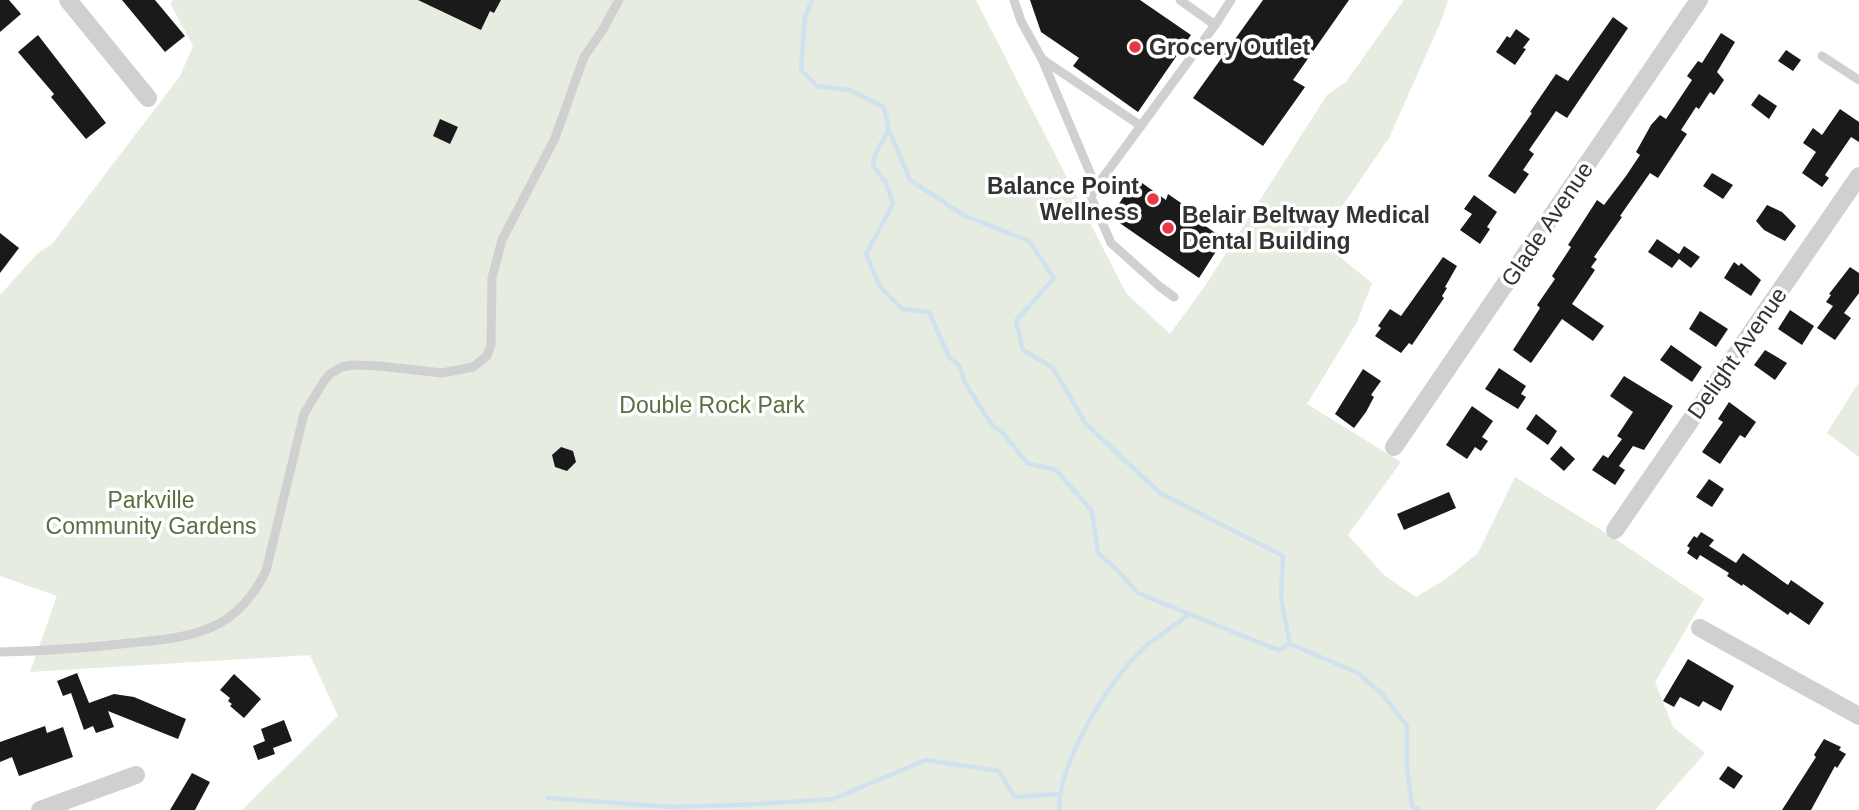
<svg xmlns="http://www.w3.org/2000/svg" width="1859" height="810" viewBox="0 0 1859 810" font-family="Arial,sans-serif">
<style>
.green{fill:#e6ecdf}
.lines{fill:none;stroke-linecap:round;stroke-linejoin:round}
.stream{stroke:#cfe2ee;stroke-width:4.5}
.building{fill:#1a1a1a}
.service{stroke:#d0d0d0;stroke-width:9}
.minor{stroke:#d0d0d0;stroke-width:18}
.poi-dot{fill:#e63946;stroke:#fff;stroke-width:2.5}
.labels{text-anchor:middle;stroke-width:7;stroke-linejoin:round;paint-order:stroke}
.poi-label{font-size:23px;font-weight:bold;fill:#333;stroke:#fff;text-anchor:start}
.street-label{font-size:23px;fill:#333;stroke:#fff}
.park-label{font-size:23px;fill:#56703f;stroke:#fff}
</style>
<rect width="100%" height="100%" fill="#fff"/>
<g class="green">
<polygon points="174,0 976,0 1126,293 1170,334 1205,286 1327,95 1346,82 1404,0 1448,0 1442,19 1389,138 1319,240 1372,283 1357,322 1307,404 1401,462 1348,535 1384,575 1416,597 1446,579 1478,553 1515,477 1611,536 1704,599 1655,682 1673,727 1705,753 1655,810 242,810 338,716 310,655 30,672 57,596 0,576 0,295 38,253 52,244 180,76 193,46 170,3"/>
<polygon points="1859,382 1859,457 1827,433"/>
</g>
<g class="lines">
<g class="stream">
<polyline points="812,0 805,17 801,70 817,86 850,90 884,107 889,130 910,180 965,216 1029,241 1054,278 1016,321 1023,350 1053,368 1085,423 1160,493 1283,556 1281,598 1290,644"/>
<polyline points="889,130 875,154 873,166 886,182 893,204 866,254 880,287 902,309 929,312 949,357 959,365 965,383 992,425 1001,431 1027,463 1056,470 1092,511 1098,553 1116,569 1138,593 1189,614"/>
<polyline points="1290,644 1358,673 1384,696 1407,726 1407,767 1412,806 1420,810"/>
<polyline points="548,798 672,807 760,804 833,799 926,760 999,771 1015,797 1059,794"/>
<path d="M1059,810C1059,764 1101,696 1130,662C1146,643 1170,629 1189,614L1278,650L1290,644"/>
</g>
</g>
<g class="building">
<polygon points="0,0 9,0 21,14 0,32"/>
<polygon points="122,0 155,0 185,36 165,52"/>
<polygon points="418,0 501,0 494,13 490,11 481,30"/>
<polygon points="1030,0 1140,0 1191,35 1138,112 1073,66 1079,58 1041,32"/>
<polygon points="1263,0 1349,0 1293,80 1305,87 1263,146 1193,98"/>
<polygon points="1613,17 1628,28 1567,118 1556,111 1529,150 1534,154 1523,170 1529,174 1515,194 1488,176 1532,113 1530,112 1556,74 1568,81"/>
<polygon points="1516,29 1530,39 1523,48 1526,49 1515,65 1496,52 1507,36 1510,38"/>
<polygon points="1721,33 1735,42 1717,72 1724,80 1714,95 1710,92 1699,109 1696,107 1681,130 1687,134 1658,178 1650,173 1620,216 1622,217 1594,257 1597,259 1591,267 1595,270 1572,304 1604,326 1593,341 1562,319 1531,363 1513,350 1540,308 1537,305 1555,279 1552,276 1571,247 1568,245 1597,200 1604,205 1626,176 1640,155 1636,152 1651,125 1660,115 1666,119 1692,80 1687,76 1698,61 1702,63"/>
<polygon points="38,35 106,123 86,139 51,97 54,94 18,52"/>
<polygon points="1786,50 1801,60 1793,71 1778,61"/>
<polygon points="1759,94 1777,106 1769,119 1751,105"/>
<polygon points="1840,109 1859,122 1859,142 1851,137 1825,175 1829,178 1822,187 1802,173 1816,152 1803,143 1813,128 1822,135"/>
<polygon points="440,119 458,127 450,144 433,136"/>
<polygon points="1712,173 1733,185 1723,199 1703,186"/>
<polygon points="1135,178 1166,200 1168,194 1197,214 1194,218 1224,239 1199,278 1111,217"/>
<polygon points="1474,195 1497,212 1487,227 1490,229 1480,244 1460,230 1472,214 1464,209"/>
<polygon points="1767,205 1782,212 1796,226 1785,241 1764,230 1756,221"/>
<polygon points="0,233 19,248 0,273"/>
<polygon points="1657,239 1679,254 1684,246 1700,257 1691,268 1679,259 1672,268 1648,252"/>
<polygon points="1443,257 1457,266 1445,287 1447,288 1442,296 1444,298 1412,345 1409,343 1401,353 1375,336 1381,328 1378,326 1390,309 1401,316"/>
<polygon points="1734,262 1739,266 1741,263 1761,280 1751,296 1724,278"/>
<polygon points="1850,267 1859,273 1859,293 1844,313 1851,318 1835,340 1817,328 1833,306 1826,302 1831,295 1829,294"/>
<polygon points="1790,310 1814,326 1802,345 1778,329"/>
<polygon points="1700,311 1728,329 1716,347 1689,329"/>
<polygon points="1671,345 1702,367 1692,382 1660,360"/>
<polygon points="1765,350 1787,363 1775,380 1754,365"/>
<polygon points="1499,368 1526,386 1521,394 1526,397 1518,409 1485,389"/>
<polygon points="1363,369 1381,381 1371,395 1374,397 1366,412 1354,428 1335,414"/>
<polygon points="1624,376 1673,406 1644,450 1633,446 1619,466 1625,470 1615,485 1592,470 1603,455 1608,458 1622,439 1617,436 1633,412 1610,396"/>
<polygon points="1729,402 1756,422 1745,438 1740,435 1720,464 1702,452 1723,422 1718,419"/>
<polygon points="1472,406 1493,421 1482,437 1488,441 1481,451 1475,447 1467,459 1446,445"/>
<polygon points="1536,414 1557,431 1548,445 1526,429"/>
<polygon points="1561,446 1575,459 1564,471 1550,459"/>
<polygon points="561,447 573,451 576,462 567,471 555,467 552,455"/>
<polygon points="1709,479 1724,489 1712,507 1696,497"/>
<polygon points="1449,492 1456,508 1404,530 1397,514"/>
<polygon points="1701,532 1714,540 1709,546 1736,563 1743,553 1788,585 1791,580 1824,603 1809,625 1790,612 1788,615 1743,584 1742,586 1727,576 1729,573 1700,555 1697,560 1687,553 1690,548 1687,546 1694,536 1697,538"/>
<polygon points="1688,659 1734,686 1721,711 1703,701 1699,707 1680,697 1674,707 1663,701"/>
<polygon points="77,673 89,703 114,694 134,697 186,719 178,739 108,711 114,727 96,733 93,726 84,730 71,693 63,696 57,681"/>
<polygon points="234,674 261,699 244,718 230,706 232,704 228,701 230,698 220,690"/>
<polygon points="284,720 292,741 273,748 275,754 258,760 253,746 265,741 261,729"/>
<polygon points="45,726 47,733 63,727 73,757 19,776 12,757 0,762 0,742"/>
<polygon points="1824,739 1841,747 1839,750 1846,754 1837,768 1835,766 1811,810 1782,810 1816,757 1814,755"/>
<polygon points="1728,766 1743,776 1734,789 1719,779"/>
<polygon points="192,773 210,782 195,810 170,810"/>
</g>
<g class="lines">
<g class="service">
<polyline points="1014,0 1021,21 1042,59 1141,126"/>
<polyline points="1180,0 1215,25 1231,0"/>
<polyline points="1822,56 1859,80"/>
<polyline points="1042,59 1096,187 1091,197 1111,243 1159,286 1174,297"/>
<polyline points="1096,187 1215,25"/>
<path d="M0,652C44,651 87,648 130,643C160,640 193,638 220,623C241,611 255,593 266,571L304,414L324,381L331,373L342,367L353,365L379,366L442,373L473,367L487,356L491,345L492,278L502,240L555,138L584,57L602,31L619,0"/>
</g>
<g class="minor">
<polyline points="68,0 148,98"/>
<polyline points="1394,447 1699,0"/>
<polyline points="1615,530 1859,176"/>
<polyline points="1700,628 1859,716"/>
<polyline points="40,810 136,775"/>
</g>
</g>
<g class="poi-dot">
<circle cx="1135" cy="47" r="7"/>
<circle cx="1153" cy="199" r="7"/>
<circle cx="1168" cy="228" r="7"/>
</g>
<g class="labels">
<g class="poi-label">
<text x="1149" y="55">Grocery Outlet</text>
<text x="1139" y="194" text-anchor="end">Balance Point<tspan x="1139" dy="26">Wellness</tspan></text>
<text x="1182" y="223">Belair Beltway Medical<tspan x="1182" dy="26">Dental Building</tspan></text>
</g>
<g class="street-label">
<text transform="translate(1547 224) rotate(-56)" y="8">Glade Avenue</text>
<text transform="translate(1737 353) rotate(-55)" y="8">Delight Avenue</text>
</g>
<g class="park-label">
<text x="712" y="413">Double Rock Park</text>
<text x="151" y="508">Parkville<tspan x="151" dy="26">Community Gardens</tspan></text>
</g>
</g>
</svg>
